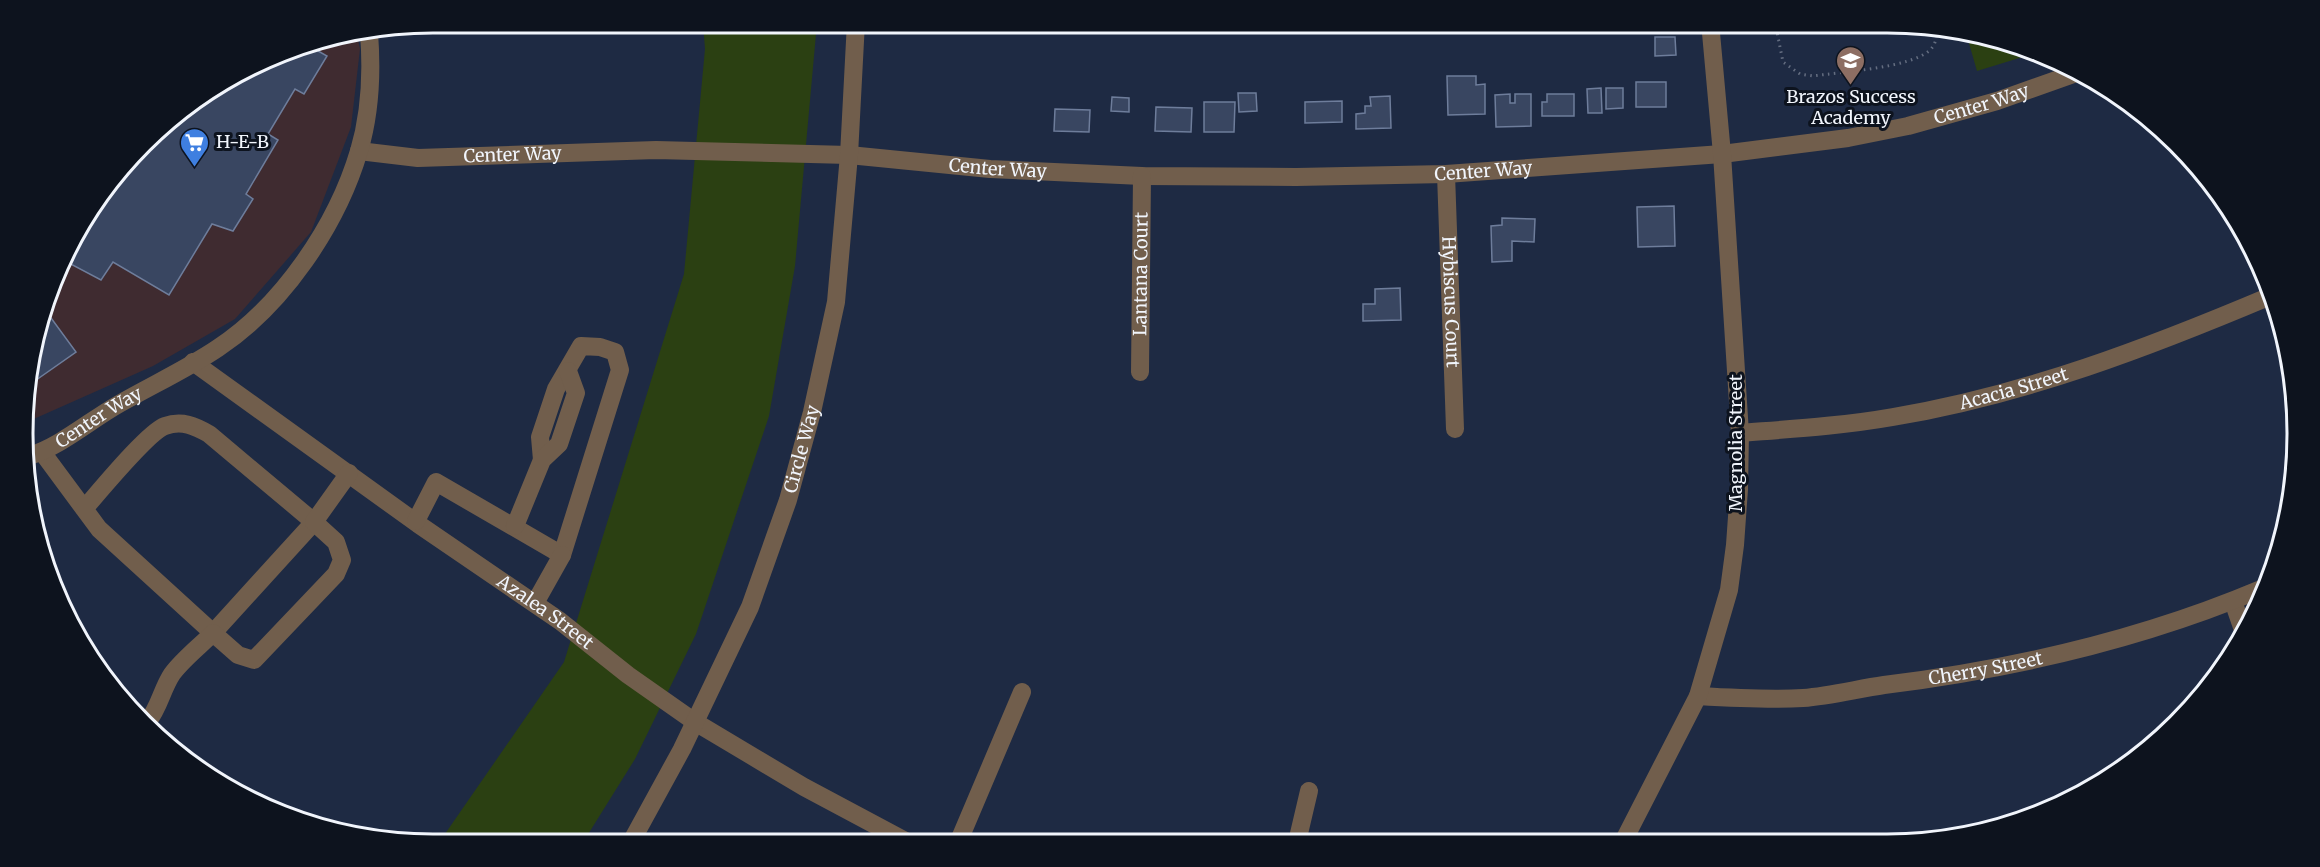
<svg xmlns="http://www.w3.org/2000/svg" width="2320" height="867" viewBox="0 0 2320 867" font-family="Merriweather,serif">
<style>
.commercial{fill:#3f2b30}
.green{fill:#2b4012}
.building{fill:#394661;stroke:#6e7d9b;stroke-width:1.5}
.lines{fill:none;stroke-linecap:round;stroke-linejoin:round}
.path{stroke:#646d80;stroke-width:3;stroke-dasharray:1.5 4.5;stroke-linecap:butt}
.minor{stroke:#715e4c;stroke-width:18}
.labels{text-anchor:middle;stroke-width:6;stroke-linejoin:round;paint-order:stroke}
.poi-label{font-size:18px;fill:#f1f5fc;stroke:#0d131e}
.street-label{font-size:18px;fill:#f1f5fc;stroke:#0d131e}
.rim{fill:none;stroke:#f1f5fc;stroke-width:3}
</style>
<rect width="100%" height="100%" fill="#1e2a43"/>
<polygon class="commercial" points="357,35 360,49 351,127 311,232 235,319 153,366 27,422 26,380 44,301 77,228 163,124 228,77 301,44"/>
<g class="green">
<polygon points="703,23 817,23 795,266 769,416 696,634 635,759 582,844 438,844 564,662 684,274 705,49"/>
<polygon points="880,23 880,22 1482,23 1326,33 880,29"/>
<polygon points="1966,33 1993,37 2036,53 1977,71"/>
</g>
<g class="building">
<polygon points="1655,37 1675,37 1676,55 1655,56"/>
<polygon points="301,44 306,44 327,56 304,94 295,89 268,134 278,140 246,194 253,199 233,231 212,224 169,295 113,262 101,280 63,260 77,228 163,124 228,77"/>
<polygon points="1447,76 1476,76 1476,85 1485,84 1485,114 1448,115"/>
<rect x="1636" y="82" width="30" height="25"/>
<polygon points="1601,88 1602,113 1588,113 1587,89"/>
<polygon points="1606,88 1623,88 1623,108 1606,109"/>
<polygon points="1238,93 1256,93 1257,111 1239,112"/>
<polygon points="1510,94 1510,103 1515,103 1515,94 1531,94 1531,126 1496,127 1495,95"/>
<polygon points="1547,94 1574,94 1574,116 1542,116 1542,102 1547,102"/>
<polygon points="1390,96 1391,128 1356,129 1356,114 1365,113 1365,106 1371,106 1370,97"/>
<polygon points="1112,97 1129,98 1129,112 1111,111"/>
<polygon points="1342,101 1342,122 1305,123 1305,102"/>
<polygon points="1204,102 1235,102 1234,132 1204,132"/>
<polygon points="1156,107 1192,108 1191,132 1155,131"/>
<polygon points="1055,109 1090,110 1089,132 1054,131"/>
<polygon points="1674,206 1675,246 1638,247 1637,207"/>
<polygon points="1502,218 1535,219 1534,242 1512,241 1512,261 1492,262 1491,226 1502,225"/>
<polygon points="1400,288 1401,320 1363,321 1363,304 1375,304 1375,289"/>
<polygon points="43,307 76,352 29,385 26,380"/>
</g>
<g class="lines">
<path class="path" d="M1775,22L1783,62L1800,74L1813,76C1840,72 1911,68 1930,50C1936,44 1937,37 1936,29"/>
<g class="minor">
<path id="s1" d="M359,151L418,158L656,150L849,155L990,169L1142,176L1296,177L1446,174L1722,154L1848,138L1908,126L1997,101L2079,72"/>
<path id="s2" d="M1446,174L1455,429"/>
<path id="s3" d="M193,362L418,524L560,621L628,675L695,722L804,787L909,843"/>
<path id="s4" d="M1140,372L1142,176"/>
<path id="s5" d="M1740,433C1791,429 1842,426 1893,417C2025,395 2150,347 2273,295"/>
<path d="M42,452L99,529L213,633L314,522L209,434C195,426 182,420 165,426C148,432 99,492 84,509"/>
<path id="s6" d="M29,456C61,446 89,421 119,404C152,385 187,369 218,348C283,305 337,225 359,151C370,114 372,71 369,33"/>
<polyline points="416,521 436,482 562,555 620,370 615,352 600,347 581,346 556,389 540,437 542,460"/>
<polyline points="515,526 542,460 559,444 576,393 568,371"/>
<polyline points="2233,601 2243,630"/>
<polyline points="535,603 562,555"/>
<path id="s7" d="M1698,696C1733,698 1768,700 1803,698C1830,696 1857,689 1884,685C2013,669 2140,640 2261,589"/>
<path d="M148,721C159,708 162,689 172,674C183,659 200,646 213,633L238,655L254,660L336,574L342,560L336,542L314,522L349,473"/>
<polyline points="1297,842 1309,791"/>
<polyline points="1623,842 1698,696 1729,590 1735,545 1739,489 1740,433 1722,154 1710,22"/>
<polyline points="958,843 1022,692"/>
<path id="s8" d="M630,844L682,749L750,607L788,500L812,412L836,302L849,155L856,22"/>
</g>
</g>
<defs>
<symbol id="school-pin" viewBox="-11 -11 22 30"><path d="M0 17L-7.5 6A9.5 9.5 0 1 1 7.5 6Z" fill="#8d6e63" stroke="#0d131e"/><path d="M0-5L7-2L0 1L-7-2ZM-4 1L0 2.5L4 1V4Q0 6-4 4Z" fill="#fff"/></symbol>
<symbol id="supermarket-pin" viewBox="-11 -11 22 30"><path d="M0 17L-7.5 6A9.5 9.5 0 1 1 7.5 6Z" fill="#3f7fe0" stroke="#0d131e"/><path d="M-6-5.5h2.5l.6 2H6L4.5 2H-2.5L-4.4-4H-6ZM-1.5 3.2a1.3 1.3 0 1 0 .1 0ZM3 3.2a1.3 1.3 0 1 0 .1 0Z" fill="#fff"/></symbol>
</defs>
<g fill-rule="evenodd">
<use href="#school-pin" x="1834" y="44" width="33" height="45"/>
<use href="#supermarket-pin" x="178" y="126" width="33" height="45"/>
</g>
<g class="labels">
<g class="poi-label">
<text x="1851" y="103">Brazos Success<tspan x="1851" dy="21">Academy</tspan></text>
<text x="216" y="148" text-anchor="start">H-E-B</text>
</g>
<g class="street-label">
<text dy="6" stroke="none"><textPath href="#s1" startOffset="1630">Center Way</textPath></text>
<text dy="6" stroke="none"><textPath href="#s1" startOffset="154">Center Way</textPath></text>
<text dy="6" stroke="none"><textPath href="#s1" startOffset="640">Center Way</textPath></text>
<text dy="6" stroke="none"><textPath href="#s1" startOffset="1126">Center Way</textPath></text>
<text dy="6" stroke="none"><textPath href="#s4" startOffset="98">Lantana Court</textPath></text>
<text dy="6" stroke="none"><textPath href="#s2" startOffset="128">Hybiscus Court</textPath></text>
<text dy="6" stroke="none"><textPath href="#s5" startOffset="278">Acacia Street</textPath></text>
<text dy="6" stroke="none"><textPath href="#s6" startOffset="80">Center Way</textPath></text>
<text transform="translate(1736 443) rotate(-90)" y="6">Magnolia Street</text>
<text dy="6" stroke="none"><textPath href="#s8" startOffset="432">Circle Way</textPath></text>
<text dy="6" stroke="none"><textPath href="#s3" startOffset="432">Azalea Street</textPath></text>
<text dy="6" stroke="none"><textPath href="#s7" startOffset="290">Cherry Street</textPath></text>
</g>
</g>
<path d="M0 0H2320V867H0ZM433 33H1887A400 400 0 0 1 2287 433V434A400 400 0 0 1 1887 834H433A400 400 0 0 1 33 434V433A400 400 0 0 1 433 33Z" fill="#0d131e" fill-rule="evenodd"/>
<path class="rim" d="M433 33H1887A400 400 0 0 1 2287 433V434A400 400 0 0 1 1887 834H433A400 400 0 0 1 33 434V433A400 400 0 0 1 433 33Z"/>
</svg>
